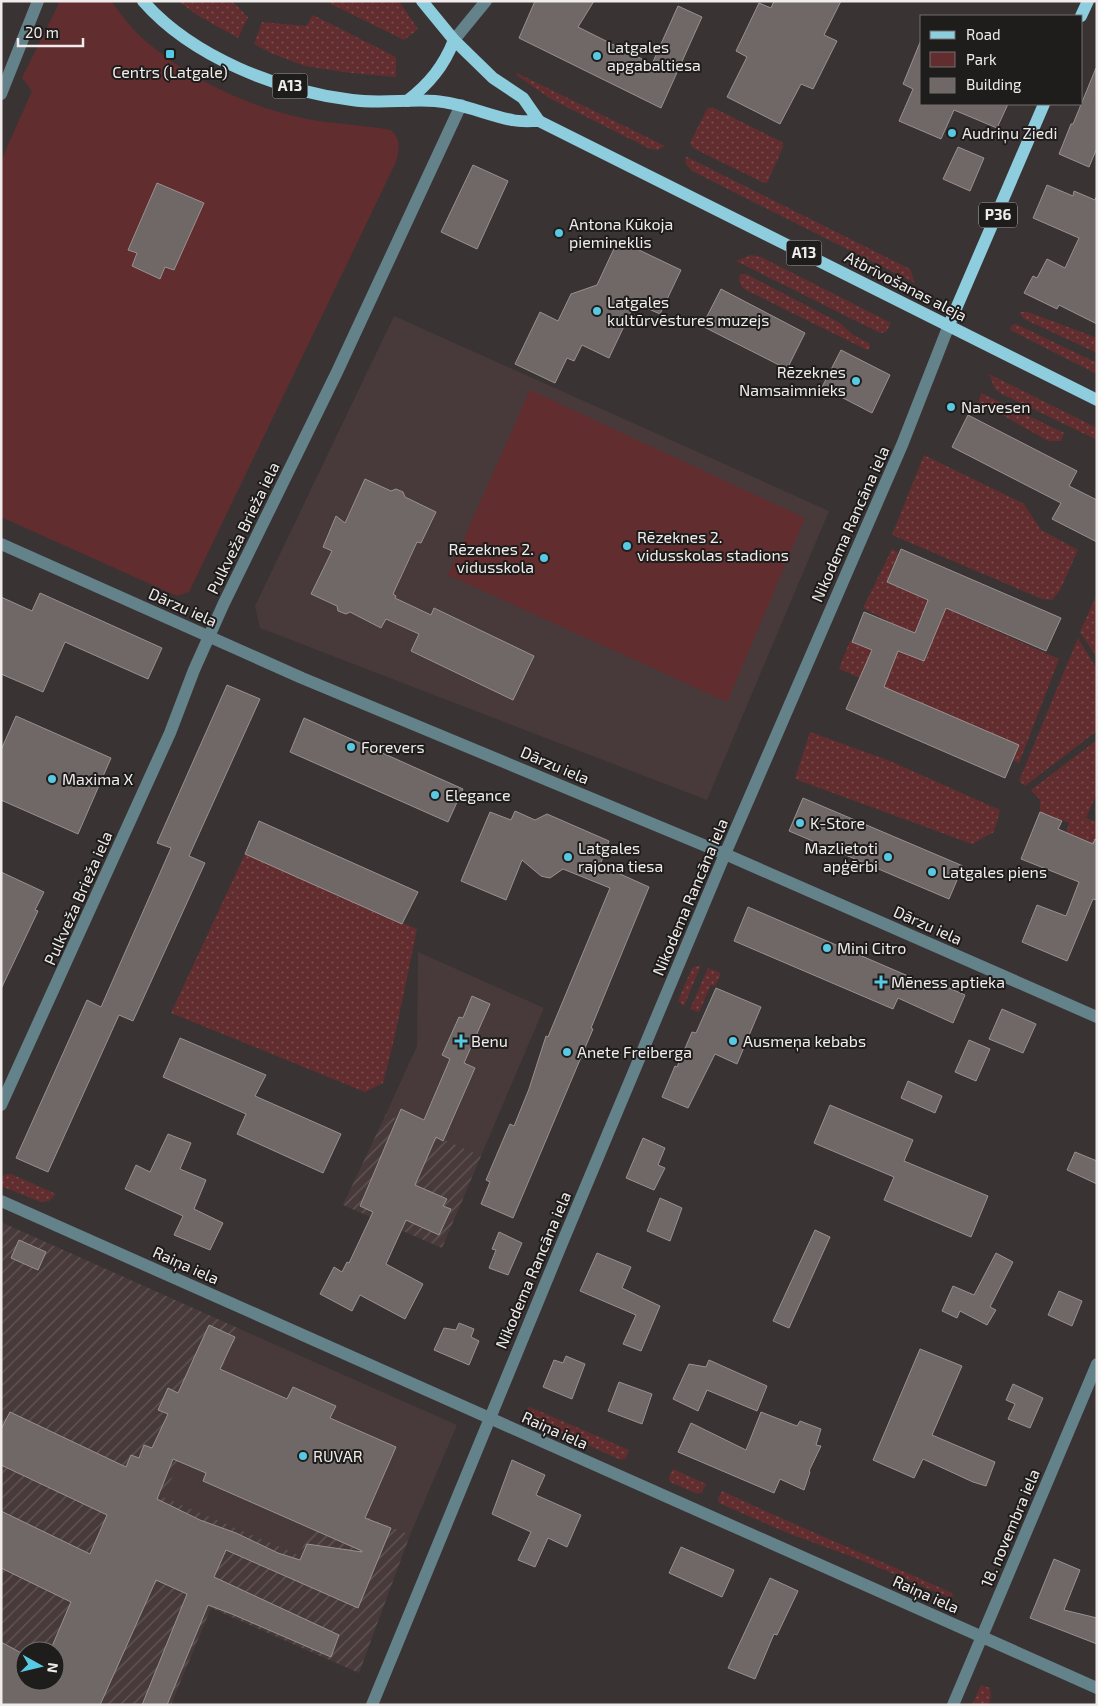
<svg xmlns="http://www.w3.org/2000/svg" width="1098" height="1706" viewBox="0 0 1098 1706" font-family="'Exo 2',sans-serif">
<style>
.built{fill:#483a3a}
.industrial{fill:url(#industrial-furrows);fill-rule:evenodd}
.grass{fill:url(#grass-dots)}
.park{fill:#622d2f}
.building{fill:#6f6867;stroke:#999191;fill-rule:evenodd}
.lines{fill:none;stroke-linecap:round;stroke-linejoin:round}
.minor{stroke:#63828a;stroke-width:12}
.major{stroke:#8dcdde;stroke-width:12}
.poi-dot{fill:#58c9e3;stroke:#1f1c1c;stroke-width:2}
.labels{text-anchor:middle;stroke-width:4;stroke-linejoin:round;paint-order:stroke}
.shield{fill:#1f1c1c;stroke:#b1aeae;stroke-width:1}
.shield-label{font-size:15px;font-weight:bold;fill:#f0ecec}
.poi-label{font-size:16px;fill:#f0ecec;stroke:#1f1c1c;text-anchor:start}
.street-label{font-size:16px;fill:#f0ecec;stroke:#1f1c1c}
</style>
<defs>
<pattern id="industrial-furrows" width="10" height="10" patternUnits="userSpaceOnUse" patternTransform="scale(1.25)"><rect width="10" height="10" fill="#483a3a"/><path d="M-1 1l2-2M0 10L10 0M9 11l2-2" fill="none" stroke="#635757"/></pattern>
<pattern id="grass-dots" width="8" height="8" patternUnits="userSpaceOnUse" patternTransform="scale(1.25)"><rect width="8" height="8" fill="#622d2f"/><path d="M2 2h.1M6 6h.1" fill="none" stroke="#794c4d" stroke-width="1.8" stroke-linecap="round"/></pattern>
</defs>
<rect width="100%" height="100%" fill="#3a3333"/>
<g class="built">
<polygon points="394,316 829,511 707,800 260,628 255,606"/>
<polygon points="418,952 544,1008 481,1156 386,1114 417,1046"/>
<polygon points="240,1329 457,1425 410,1535 325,1500 299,1555 162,1497"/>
</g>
<g class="industrial">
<polygon points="386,1114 481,1156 442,1248 343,1205"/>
<path d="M1,1222L240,1329L163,1497L299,1555L325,1499L410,1535L359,1673L211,1608L171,1705H22L1,1694ZM25,1651H55V1681H25Z"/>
</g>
<g class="grass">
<polygon points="178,1 232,1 248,17 238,38 197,15"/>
<polygon points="325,1 399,1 418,29 404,40"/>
<polygon points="313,15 396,57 396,77 351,73 305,66 273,54 254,44 262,22 306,26"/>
<polygon points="517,73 665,146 658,150 650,149 551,99 516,75"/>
<polygon points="712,107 782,142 783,147 767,183 762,182 693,148 690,143 707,109"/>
<polygon points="685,156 910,269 915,283 692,171 686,164"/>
<polygon points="751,255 761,257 891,323 886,332 880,333 736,261"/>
<path d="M741,274H746L840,323L853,335L869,343L870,349L867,350L744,289C740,284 737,280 741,274Z"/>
<polygon points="1019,312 1028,312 1097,338 1097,353 1024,319"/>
<polygon points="1016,324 1097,363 1097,374 1010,330 1012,325"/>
<polygon points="989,374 1097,428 1097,440 1000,393 995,389"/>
<polygon points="981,393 1064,433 1061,441 1048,441 992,409 978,404"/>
<polygon points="924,455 1024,504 1041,530 1078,550 1060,590 1052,600 1042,599 892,535"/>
<polygon points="892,549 899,553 887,582 1059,659 1019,763 1013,760 1019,745 839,669 850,641 874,651 893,665 898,651 886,646 894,624 863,608"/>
<polygon points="1097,594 1097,658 1080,632"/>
<polygon points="1078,638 1097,669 1097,731 1025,786 1019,781"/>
<polygon points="810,732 890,761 1000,810 994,832 972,844 795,779"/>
<polygon points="1097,740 1097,793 1086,818 1097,822 1097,845 1066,833 1069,823 1040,812 1040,800 1031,790"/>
<polygon points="245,854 417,929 395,1035 383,1083 365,1092 171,1013"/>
<polygon points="701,965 684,1006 678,1001 692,968"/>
<polygon points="708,968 721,973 715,986 711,985 699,1012 690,1009"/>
<polygon points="7,1174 11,1174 56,1194 49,1201 41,1202 1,1186 1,1179 4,1175"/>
<polygon points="530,1407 629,1450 626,1458 621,1460 525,1417 528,1408"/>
<polygon points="673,1469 706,1484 702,1492 698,1494 670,1482 669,1477"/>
<path d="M722,1491C798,1527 875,1558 952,1593L953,1596L950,1598L946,1596L856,1558L790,1534L719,1503L718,1499Z"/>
<polygon points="981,1685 990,1688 991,1698 988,1705 972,1705"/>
</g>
<g class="park">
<path d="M60,1H111C121,14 131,28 143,39C189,79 248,107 307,119C335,124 363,125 391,130C402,141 399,148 396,162L189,592L177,596L1,517V161L32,91L22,78Z"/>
<polygon points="530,390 805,518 727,702 448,575"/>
</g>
<g class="building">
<polygon points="535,1 594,1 578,27 652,64 678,6 702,17 661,108 519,38"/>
<polygon points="774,1 841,1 824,35 837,41 813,89 801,84 780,124 727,97 747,57 736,51 759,3 771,8"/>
<polygon points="921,40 922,104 1008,104 997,128 954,110 941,139 899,121 913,89 903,84"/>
<polygon points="1096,68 1097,148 1089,167 1059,154 1071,124 1073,124"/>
<polygon points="958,147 984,158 970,191 943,179"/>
<polygon points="473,165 508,181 477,249 441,232"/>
<polygon points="157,183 204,203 174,270 165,267 160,279 132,266 137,253 128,250"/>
<polygon points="1047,185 1073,196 1074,191 1095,200 1097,195 1097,324 1059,305 1057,309 1024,293 1033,276 1037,278 1047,259 1065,268 1079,238 1033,218"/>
<polygon points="618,240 681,270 660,314 635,303 609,358 582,345 574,361 567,358 555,383 515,364 540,312 558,321 571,294 597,285"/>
<polygon points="721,289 805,333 787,369 702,326"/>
<polygon points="841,350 890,375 872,413 822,387"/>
<polygon points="968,415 1077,471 1069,486 1097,500 1097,542 1052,519 1061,503 952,447"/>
<polygon points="365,479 391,491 396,489 403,492 405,497 436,512 421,543 417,542 393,594 396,596 395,598 431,615 434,608 534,656 513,700 411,651 419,634 386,619 381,628 350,612 346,614 338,611 337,606 311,594 332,551 323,547 336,516 345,523"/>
<polygon points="901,549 1061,618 1046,651 946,608 924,661 898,651 884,687 1019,745 1005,778 846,709 872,650 852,642 864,612 915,633 928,600 887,582"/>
<polygon points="40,593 162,648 148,679 65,642 43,692 1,674 1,597 32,611"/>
<polygon points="227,685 260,699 189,856 205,863 133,1021 119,1015 48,1172 16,1158 87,1000 101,1007 171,848 157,843"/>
<polygon points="16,716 111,758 78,834 1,800 1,750"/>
<polygon points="304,718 463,789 448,822 290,752"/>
<polygon points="803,798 963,866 949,899 789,831"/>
<polygon points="515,811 535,820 547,814 609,841 600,865 649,887 591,1028 593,1029 513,1218 481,1204 490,1182 486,1180 506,1133 510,1124 514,1126 529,1089 546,1036 548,1037 610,888 563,869 550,878 545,877 541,876 522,860 506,900 461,881 490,812 511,820"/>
<polygon points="1040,812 1062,821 1058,829 1093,844 1095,839 1097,840 1097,900 1093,899 1067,961 1022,942 1037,905 1066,916 1079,882 1021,859"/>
<polygon points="259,821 418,892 402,924 245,854"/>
<polygon points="1,872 44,892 35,910 38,911 1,989"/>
<polygon points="748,907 929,985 931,980 965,995 953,1023 898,998 893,1009 734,941"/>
<polygon points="716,988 761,1007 737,1064 715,1054 688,1108 662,1097 675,1066 677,1067 692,1032 696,1033"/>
<polygon points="472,996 490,1004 464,1063 475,1068 443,1141 436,1137 415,1185 447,1199 443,1206 451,1209 439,1235 406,1220 386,1264 423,1284 405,1319 360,1295 352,1311 320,1294 334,1267 342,1272 347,1262 349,1263 373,1212 360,1206 401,1109 424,1120 450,1059 442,1055 459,1017 463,1018"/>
<polygon points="1002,1009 1036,1024 1023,1053 989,1039"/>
<polygon points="180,1038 266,1075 255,1096 341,1134 323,1173 237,1134 246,1114 163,1077"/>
<polygon points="969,1040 990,1049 976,1081 955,1072"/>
<polygon points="908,1081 942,1096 935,1113 901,1098"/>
<polygon points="830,1105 913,1140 904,1161 988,1196 971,1237 884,1200 894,1177 814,1143"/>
<polygon points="168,1134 191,1143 180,1169 206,1180 194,1209 223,1223 210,1250 174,1235 183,1216 125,1189 136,1165 150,1172"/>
<polygon points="643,1138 665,1148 658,1165 665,1168 654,1190 626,1178"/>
<polygon points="1075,1152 1097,1161 1097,1184 1067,1170"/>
<polygon points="660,1198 682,1208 670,1241 647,1231"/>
<polygon points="815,1230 830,1237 789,1328 773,1321"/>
<polygon points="499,1232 522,1243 508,1275 489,1268 496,1250 492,1249"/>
<polygon points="19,1240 46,1252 38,1270 11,1258"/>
<polygon points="597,1253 631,1267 622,1288 660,1306 641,1351 623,1344 636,1315 580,1291"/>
<polygon points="996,1253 1013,1262 990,1307 996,1310 987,1325 960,1311 957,1318 942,1311 953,1286 974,1295"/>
<polygon points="1059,1291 1082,1301 1072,1326 1048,1315"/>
<polygon points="459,1323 474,1329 471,1337 479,1341 469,1365 434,1350 444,1328 456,1330"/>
<path d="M209,1325L235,1337L220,1369L287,1399L293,1387L336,1406L330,1418L396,1447L365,1518L391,1528L358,1608L226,1550L214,1577L339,1635L331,1657L232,1614L208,1605L167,1705H142L187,1594L156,1580L100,1705H1V1642L25,1655V1681H55V1651H50L71,1602L1,1568V1511L90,1554L107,1515L1,1465V1429L10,1412L126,1467L131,1455L139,1458L144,1445L152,1448L168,1414L158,1410L168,1388L178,1393ZM173,1459L206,1473L203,1481L362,1551V1552L307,1544L300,1560L278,1553L236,1533L200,1520L157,1499Z"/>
<polygon points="920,1349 962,1366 932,1435 995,1462 986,1486 973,1482 923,1459 914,1478 873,1460"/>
<polygon points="566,1356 585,1364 572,1399 543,1387 554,1360 563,1363"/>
<polygon points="709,1360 767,1386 757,1411 707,1390 698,1411 673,1399 689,1364 706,1367"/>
<polygon points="619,1382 652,1394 642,1424 608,1411"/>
<polygon points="1013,1384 1043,1398 1030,1428 1008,1419 1015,1404 1006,1400"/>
<polygon points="761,1412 797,1426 800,1421 821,1429 816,1445 821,1446 809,1471 810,1472 804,1490 780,1479 774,1493 678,1452 691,1423 746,1450"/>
<polygon points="512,1460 545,1475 536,1495 581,1515 567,1547 548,1538 535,1567 518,1560 531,1532 492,1514"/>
<polygon points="681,1547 734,1570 722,1597 669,1573"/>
<polygon points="1054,1559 1080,1570 1064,1610 1097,1618 1097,1644 1030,1618"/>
<polygon points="770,1578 798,1591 777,1635 774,1634 755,1679 728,1668"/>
</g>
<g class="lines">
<g class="minor">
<polyline points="454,40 486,1"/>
<polyline points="1,94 38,1"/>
<polyline points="1,544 302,678 725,854 1097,1017"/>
<polyline points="1,1105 170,733 194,670 224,603 337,372 461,105"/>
<polyline points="1,1201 1097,1688"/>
<polyline points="372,1705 560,1248 725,854 902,445 949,325"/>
<polyline points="953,1705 1097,1364"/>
</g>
<g class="major">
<path d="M143,1C192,57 279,91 352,100C379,104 408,99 435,101C462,103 486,115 512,120C521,122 530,121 539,121L1097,400"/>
<polyline points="422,1 454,40 493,78 523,98 539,121"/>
<polyline points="1081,16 1088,1"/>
<path d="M407,101C429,84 444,66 454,40"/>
<polyline points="949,325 1044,104"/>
</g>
</g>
<g class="poi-dot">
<rect x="165" y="49" width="10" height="10" rx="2.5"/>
<circle cx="597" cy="56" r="5"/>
<circle cx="952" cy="133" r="5"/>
<circle cx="559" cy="233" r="5"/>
<circle cx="597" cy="311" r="5"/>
<circle cx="856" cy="381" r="5"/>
<circle cx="951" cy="407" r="5"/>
<circle cx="627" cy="546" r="5"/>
<circle cx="544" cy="558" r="5"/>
<circle cx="351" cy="747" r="5"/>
<circle cx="52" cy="779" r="5"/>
<circle cx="435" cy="795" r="5"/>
<circle cx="800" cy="823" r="5"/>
<circle cx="568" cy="857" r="5"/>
<circle cx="888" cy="857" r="5"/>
<circle cx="932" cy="872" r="5"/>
<circle cx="827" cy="948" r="5"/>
<path d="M878.5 974.5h5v5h5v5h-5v5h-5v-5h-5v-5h5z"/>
<path d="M458.5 1033.5h5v5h5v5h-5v5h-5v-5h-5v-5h5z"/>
<circle cx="733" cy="1041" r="5"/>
<circle cx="567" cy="1052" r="5"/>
<circle cx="303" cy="1456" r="5"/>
</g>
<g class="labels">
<g class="shield">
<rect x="272.5" y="73.5" width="35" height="25" rx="4"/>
<rect x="979" y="202.5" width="38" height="25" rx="4"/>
<rect x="786.5" y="240.5" width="35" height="25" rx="4"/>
</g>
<g class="shield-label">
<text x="290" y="91">A13</text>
<text x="998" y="220">P36</text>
<text x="804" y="258">A13</text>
</g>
<g class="poi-label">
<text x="607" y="53">Latgales<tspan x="607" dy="18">apgabaltiesa</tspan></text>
<text x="170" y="78" text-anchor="middle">Centrs (Latgale)</text>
<text x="962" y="139">Audriņu Ziedi</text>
<text x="569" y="230">Antona Kūkoja<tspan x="569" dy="18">piemineklis</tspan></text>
<text x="607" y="308">Latgales<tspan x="607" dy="18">kultūrvēstures muzejs</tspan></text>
<text x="846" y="378" text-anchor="end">Rēzeknes<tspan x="846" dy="18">Namsaimnieks</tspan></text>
<text x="961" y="413">Narvesen</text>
<text x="637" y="543">Rēzeknes 2.<tspan x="637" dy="18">vidusskolas stadions</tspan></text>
<text x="534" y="555" text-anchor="end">Rēzeknes 2.<tspan x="534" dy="18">vidusskola</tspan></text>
<text x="361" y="753">Forevers</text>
<text x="62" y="785">Maxima X</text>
<text x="445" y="801">Elegance</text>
<text x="810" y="829">K-Store</text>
<text x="578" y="854">Latgales<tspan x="578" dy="18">rajona tiesa</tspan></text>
<text x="878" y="854" text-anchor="end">Mazlietoti<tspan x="878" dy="18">apģērbi</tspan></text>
<text x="942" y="878">Latgales piens</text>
<text x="837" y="954">Mini Citro</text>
<text x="891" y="988">Mēness aptieka</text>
<text x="471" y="1047">Benu</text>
<text x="743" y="1047">Ausmeņa kebabs</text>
<text x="577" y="1058">Anete Freiberga</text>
<text x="313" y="1462">RUVAR</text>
</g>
<g class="street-label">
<text transform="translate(906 286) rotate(27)" y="6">Atbrīvošanas aleja</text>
<text transform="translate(850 524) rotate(-66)" y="6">Nikodema Rancāna iela</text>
<text transform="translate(243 528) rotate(-64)" y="6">Pulkveža Brieža iela</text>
<text transform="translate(183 607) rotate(24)" y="6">Dārzu iela</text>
<text transform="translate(555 765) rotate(23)" y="6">Dārzu iela</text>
<text transform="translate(690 897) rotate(-67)" y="6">Nikodema Rancāna iela</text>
<text transform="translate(78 898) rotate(-66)" y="6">Pulkveža Brieža iela</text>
<text transform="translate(928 925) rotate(24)" y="6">Dārzu iela</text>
<text transform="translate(186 1265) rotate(24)" y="6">Raiņa iela</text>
<text transform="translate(533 1270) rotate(-67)" y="6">Nikodema Rancāna iela</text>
<text transform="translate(555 1430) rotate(24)" y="6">Raiņa iela</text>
<text transform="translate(1010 1528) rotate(-67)" y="6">18. novembra iela</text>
<text transform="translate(926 1594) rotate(24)" y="6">Raiņa iela</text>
</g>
</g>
<rect width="1098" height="1706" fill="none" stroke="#f0ecec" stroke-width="5"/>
<rect x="920" y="15" width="162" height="90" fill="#1f1c1c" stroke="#736f6f"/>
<rect x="930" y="31" width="25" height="8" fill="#8dcdde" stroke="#736f6f"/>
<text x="966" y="40" font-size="15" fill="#f0ecec">Road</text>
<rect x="930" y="52" width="25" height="15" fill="#622d2f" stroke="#736f6f"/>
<text x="966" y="65" font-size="15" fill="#f0ecec">Park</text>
<rect x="930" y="78" width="25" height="15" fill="#6f6867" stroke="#736f6f"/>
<text x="966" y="90" font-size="15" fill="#f0ecec">Building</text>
<g transform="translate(40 1666) rotate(98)"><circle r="24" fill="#1f1c1c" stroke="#736f6f"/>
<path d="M0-4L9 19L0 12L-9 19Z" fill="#58c9e3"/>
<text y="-8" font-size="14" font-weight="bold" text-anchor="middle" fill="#f0ecec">N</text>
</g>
<path d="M18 38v8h65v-8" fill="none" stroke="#f0ecec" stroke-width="2.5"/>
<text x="25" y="38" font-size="15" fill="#f0ecec" stroke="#1f1c1c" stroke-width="4" paint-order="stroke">20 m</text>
</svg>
